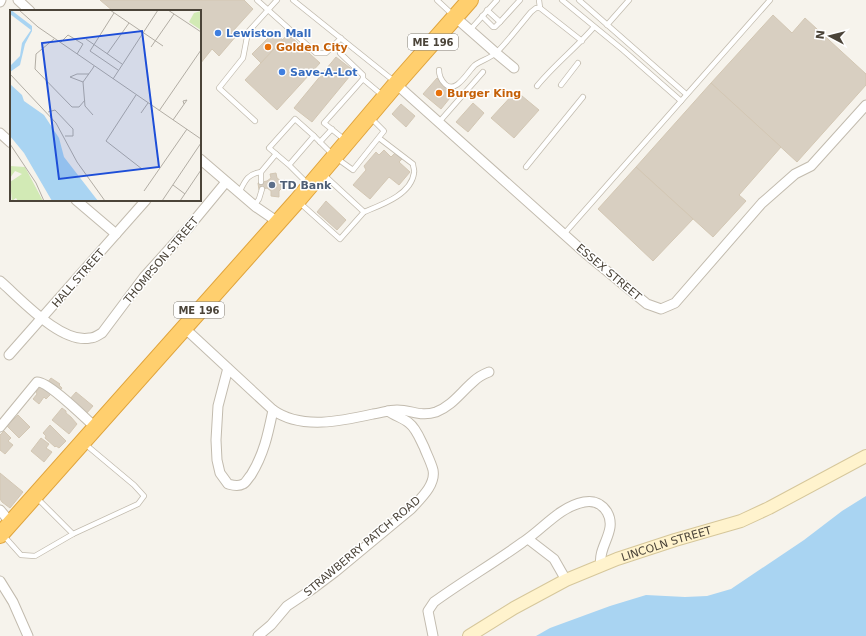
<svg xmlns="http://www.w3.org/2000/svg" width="866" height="636" viewBox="0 0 866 636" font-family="'DejaVu Sans',sans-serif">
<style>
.water{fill:#a9d4f2}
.building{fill:#d8cfc1;stroke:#d3c7b4}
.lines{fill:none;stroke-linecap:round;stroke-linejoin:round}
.lane-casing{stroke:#c2bbae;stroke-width:6}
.street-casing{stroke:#c2bbae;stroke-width:11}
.secondary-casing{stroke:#d6c79b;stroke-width:14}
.highway-casing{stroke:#e0a43c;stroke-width:18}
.lane{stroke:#fff;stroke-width:4.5}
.street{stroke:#fff;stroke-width:9}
.secondary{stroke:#fff3cd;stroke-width:12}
.highway{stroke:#ffcf6e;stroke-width:16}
.shop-dot{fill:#3f7fe0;stroke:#fff;stroke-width:1.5}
.food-dot{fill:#e8710a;stroke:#fff;stroke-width:1.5}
.service-dot{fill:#5c6f8a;stroke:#fff;stroke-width:1.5}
.labels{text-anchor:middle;stroke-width:3;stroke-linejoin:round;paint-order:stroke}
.shield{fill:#fff;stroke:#817c74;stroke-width:1}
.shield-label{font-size:10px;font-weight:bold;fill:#4b4439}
.shop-label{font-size:11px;font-weight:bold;fill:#366cbe;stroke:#fff;text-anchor:start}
.food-label{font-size:11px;font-weight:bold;fill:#c56008;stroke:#fff;text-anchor:start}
.service-label{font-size:11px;font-weight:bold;fill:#4e5e75;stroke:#fff;text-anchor:start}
.street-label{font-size:11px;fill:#4b4439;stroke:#fff}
.inset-road{fill:none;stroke:#b2ada4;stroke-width:1}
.view{fill:#1d4ed8;fill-opacity:0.15;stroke:#1d4ed8;stroke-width:2}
.inset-edge{fill:none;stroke:#4b4439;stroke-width:2}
</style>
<rect width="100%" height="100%" fill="#f6f3ec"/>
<polygon class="water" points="866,496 866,636 536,636 550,628 610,606 646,595 685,597 707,596 731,589 804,540 842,511"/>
<g class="building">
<polygon points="100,0 244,0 253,9 233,31 237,35 219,56 212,49 200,64 200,11 113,11"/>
<polygon points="773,15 792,33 805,18 866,74 866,85 797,162 711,83"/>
<polygon points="274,32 283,40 261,63 252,54"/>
<polygon points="288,34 320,63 277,110 245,80"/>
<polygon points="336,57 354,71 312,122 294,108"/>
<polygon points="437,78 454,93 441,109 423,94"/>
<polygon points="711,83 781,147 739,195 746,201 713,237 636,167"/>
<polygon points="516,91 539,110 514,138 491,118"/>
<polygon points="473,103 484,113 468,132 456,122"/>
<polygon points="401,104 415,116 406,127 392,114"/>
<polygon points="384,150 391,157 395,153 402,159 399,162 410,172 399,185 389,177 370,199 353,185 366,170 364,166 376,152 379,155"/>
<polygon points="636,167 693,219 653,261 598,209"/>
<polygon points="276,173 277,178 281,181 285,180 285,187 282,188 279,191 279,197 271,196 271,191 267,188 259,190 258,183 267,181 271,178 270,174"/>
<polygon points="326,201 346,220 337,230 317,212"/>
<polygon points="51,378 60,384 59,385 62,388 58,393 47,383"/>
<polygon points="42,385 52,393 46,399 44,397 39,404 33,399 37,394 36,392"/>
<polygon points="76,392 93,406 86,414 69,400"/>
<polygon points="62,408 66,411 66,413 71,417 77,424 69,434 52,420"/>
<polygon points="18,415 30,427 19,438 7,426"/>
<polygon points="50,425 66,441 59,448 56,446 55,447 45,438 46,436 43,433"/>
<polygon points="4,431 11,438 8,441 13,445 5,454 0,450 0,435"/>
<polygon points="41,438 49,444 46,448 52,452 44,462 31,451"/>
<polygon points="0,473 23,492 10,508 2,502 0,499"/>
</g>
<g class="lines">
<defs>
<g id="lane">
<polyline points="257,0 316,53 326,53 341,38"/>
<polyline points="293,0 394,81"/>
<polyline points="437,0 453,15"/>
<polyline points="539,0 540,8"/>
<polyline points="562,0 623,50 681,101"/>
<polyline points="579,0 686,94"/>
<polyline points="487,10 500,22 520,0"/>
<polyline points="482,16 493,27 495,27 500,22"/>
<polyline points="607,25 629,0"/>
<polyline points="470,30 497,0"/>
<polyline points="340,53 363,75 363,79"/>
<path d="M439,70C439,75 441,80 445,84C456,95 468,71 475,65C482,60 491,58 497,52C509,40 520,25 531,12L536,8H540L582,41"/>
<polyline points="561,85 578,63"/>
<path d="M537,86C554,65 576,48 594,27"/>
<polyline points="255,121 219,88 243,58 248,32 277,0"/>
<polyline points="440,121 483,72"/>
<polyline points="314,136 335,157 353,170 384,131 371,118"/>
<polyline points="345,140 324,123 363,79 382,95"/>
<polyline points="320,142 332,129"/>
<polyline points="289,165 269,148 295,119 314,136 289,165 308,184"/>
<polyline points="526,167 583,97"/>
<polyline points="261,182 261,172 276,154"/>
<path d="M239,193C245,181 247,174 261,172"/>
<polyline points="300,203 340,239 364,212 324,175"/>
<polyline points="254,206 259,199 262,189"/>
<path d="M364,212C381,205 411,195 414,173C415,171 413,167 413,164L379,138"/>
<polyline points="564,234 770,0"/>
<polyline points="36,497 73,534"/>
<polyline points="4,536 21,555 35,556 73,534 138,504 144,496 134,485 85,444"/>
</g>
<g id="street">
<polyline points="18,0 30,11"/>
<polyline points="0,2 1,0"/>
<polyline points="455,17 496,53 514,68"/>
<polyline points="396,84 585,253 647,304 661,309 675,303 762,203 795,174 811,166 866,105"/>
<polyline points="0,133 11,143"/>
<polyline points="200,159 256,207 278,222"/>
<polyline points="76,200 116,234"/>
<path d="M0,281C21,299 61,344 90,338C95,338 98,335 102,333L144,277L188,228L226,182"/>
<path d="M183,328L191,334L273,410C268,434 264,454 251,475C248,478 246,483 243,484C238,487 232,485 228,484L220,473L217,460L216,440L218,406L228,368"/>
<polyline points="9,355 146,200"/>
<path d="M273,410C301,430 342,421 373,414C381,413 389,410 397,410C412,410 420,417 436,412C452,406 461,392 474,381C478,377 484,374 489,372"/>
<path d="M0,427L37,382C48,381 86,419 95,427"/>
<polyline points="0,510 11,523"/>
<polyline points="528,539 554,559 566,580"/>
<polyline points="0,581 13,602 28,636"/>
<path d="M258,636L271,625L287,606L311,590L335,572L411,509C420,499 436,485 433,470C431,462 427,455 424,447C420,439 416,428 409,423C403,418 395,416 388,411"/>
<path d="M433,636L428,611L434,602C463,581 494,563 523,542C543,529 559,507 584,502C594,500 602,504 607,512C618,531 597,547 601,565"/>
</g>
<g id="secondary">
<path id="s1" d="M469,636L514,608L566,580L617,559L675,540L741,521L769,508L866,456"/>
</g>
<polyline id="highway" points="0,535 297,201 396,84 470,0"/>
</defs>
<use href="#lane" class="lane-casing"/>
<use href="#street" class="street-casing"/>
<use href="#secondary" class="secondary-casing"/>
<use href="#highway" class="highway-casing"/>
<use href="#lane" class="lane"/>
<use href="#street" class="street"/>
<use href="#secondary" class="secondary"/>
<use href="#highway" class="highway"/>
</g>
<g class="shop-dot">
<circle cx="218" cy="33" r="4"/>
<circle cx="282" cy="72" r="4"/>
</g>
<g class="food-dot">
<circle cx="268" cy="47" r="4"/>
<circle cx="439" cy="93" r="4"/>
</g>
<circle class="service-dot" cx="272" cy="185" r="4"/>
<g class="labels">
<g class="shield">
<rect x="408" y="34" width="50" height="16" rx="3"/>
<rect x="174" y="302" width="50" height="16" rx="3"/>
</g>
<g class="shield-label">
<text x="433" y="46">ME 196</text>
<text x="199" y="314">ME 196</text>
</g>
<g class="shop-label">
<text x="226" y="37">Lewiston Mall</text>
<text x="290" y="76">Save-A-Lot</text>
</g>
<g class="food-label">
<text x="276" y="51">Golden City</text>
<text x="447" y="97">Burger King</text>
</g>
<g class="service-label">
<text x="280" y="189">TD Bank</text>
</g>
<g class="street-label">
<text transform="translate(161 260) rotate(-50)" y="4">THOMPSON STREET</text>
<text transform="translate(609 272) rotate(40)" y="4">ESSEX STREET</text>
<text transform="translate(78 278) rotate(-49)" y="4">HALL STREET</text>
<text dy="4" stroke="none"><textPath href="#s1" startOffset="219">LINCOLN STREET</textPath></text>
<text transform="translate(362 546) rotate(-40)" y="4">STRAWBERRY PATCH ROAD</text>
</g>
</g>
<g transform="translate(10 10)">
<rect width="191" height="191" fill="#f6f3ec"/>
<path d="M191,1V20L179,12L184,3ZM0,156L15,157L33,191H8L6,188L2,191L0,172L12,164L5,161L0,168Z" fill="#d2eab5"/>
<path d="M1,0L22,16V21L15,34L10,55L0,62V56L10,46L12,33L21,20L0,4ZM0,74L12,85L14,91L34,105L49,128L54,147L88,191H42L14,143L0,126Z" fill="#a9d4f2"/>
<path class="inset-road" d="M9,0L28,17L191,129M100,0L153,36M158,0L191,22M104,3L80,41L108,60M44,29L26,44L25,59L62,97H69L75,90M76,29L112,54M51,32L58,25L73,34L67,44M141,37L164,4M97,44L119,13M0,64L46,113L67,152L95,191M79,64H67L60,67L73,72L83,58L84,56M103,69L148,0M73,72L75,96L83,105M126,85L96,131L132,159M149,101L191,40M38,102L45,100L63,119V126H55M131,103L138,93M163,110L177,90L173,91L174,94M0,134L26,173L34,191M163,175L175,184M134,181L177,119M152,191L191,133M170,191L191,160"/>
<path class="view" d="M132,21L149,157L49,169L32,33Z"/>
<rect width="191" height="191" class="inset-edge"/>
</g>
<g transform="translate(830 36) rotate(277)" stroke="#ffffff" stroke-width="3" paint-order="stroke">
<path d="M0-3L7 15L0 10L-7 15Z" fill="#4b4439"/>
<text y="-6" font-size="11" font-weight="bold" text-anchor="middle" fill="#4b4439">N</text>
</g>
</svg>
